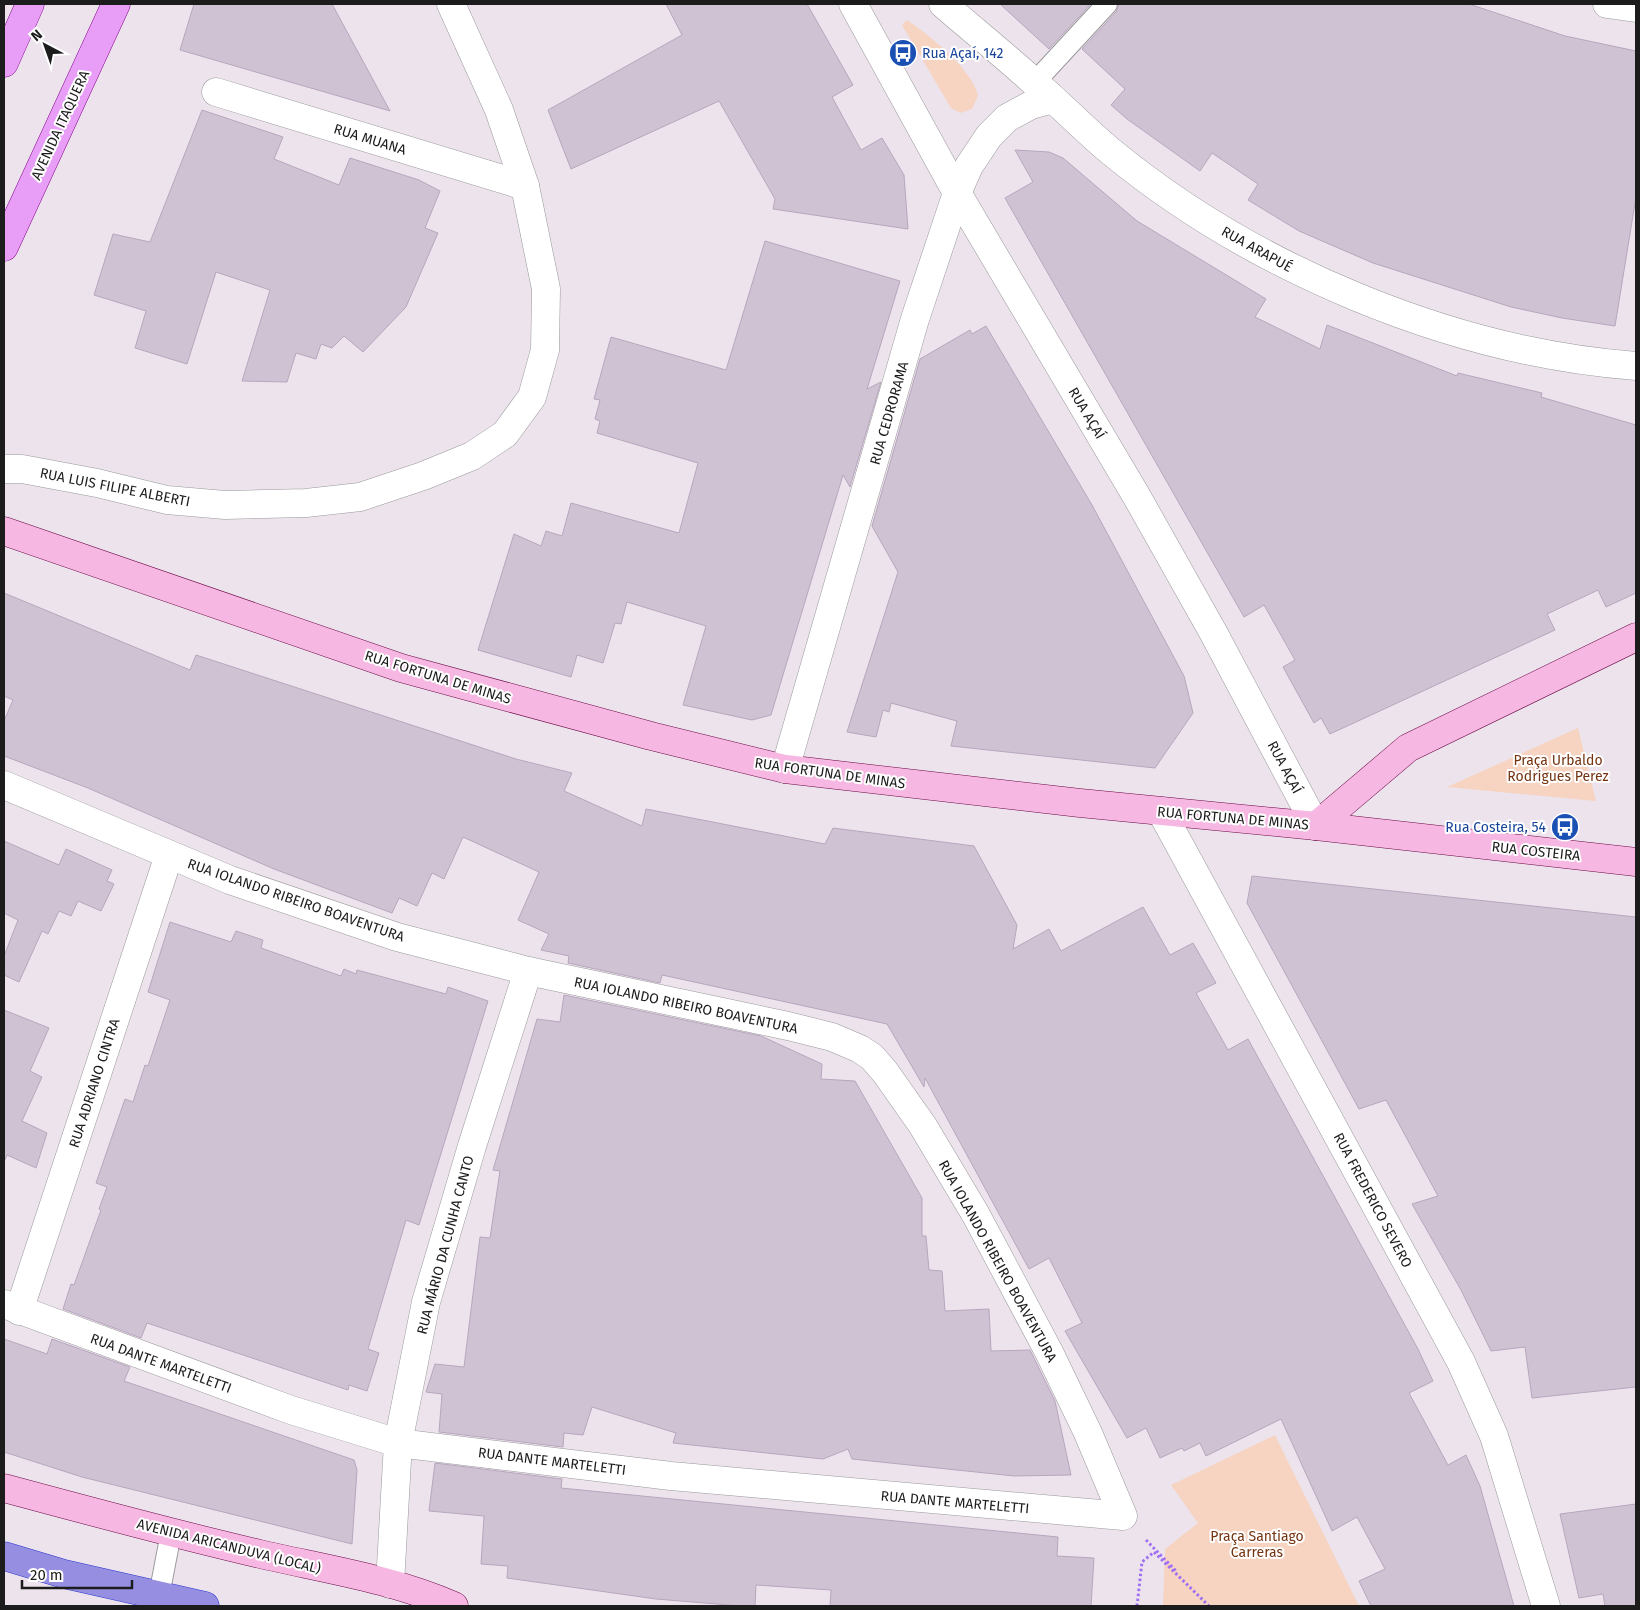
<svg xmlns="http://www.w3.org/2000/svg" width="1640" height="1610" viewBox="0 0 1640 1610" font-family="'Fira Sans',sans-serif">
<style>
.park{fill:#f6d4c1}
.building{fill:#cfc3d3;stroke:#b7a6be}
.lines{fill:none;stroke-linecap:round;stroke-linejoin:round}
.lane-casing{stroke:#999;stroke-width:22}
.street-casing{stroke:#999;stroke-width:29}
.secondary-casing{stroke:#6c0a47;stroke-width:29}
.primary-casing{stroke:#85088d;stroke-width:29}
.highway-casing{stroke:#2d39ce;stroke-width:29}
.path{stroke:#a06ff2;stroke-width:3;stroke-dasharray:2.5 2.5;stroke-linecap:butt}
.lane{stroke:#fff;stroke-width:20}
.street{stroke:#fff;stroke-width:28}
.secondary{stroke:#f6b8e2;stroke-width:28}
.primary{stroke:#e89ef6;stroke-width:28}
.highway{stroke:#958ee1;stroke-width:28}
.labels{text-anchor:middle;stroke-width:4;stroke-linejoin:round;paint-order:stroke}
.transit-label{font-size:14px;fill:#164399;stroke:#fff;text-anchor:start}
.street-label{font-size:14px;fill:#1c1c1c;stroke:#fff}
.park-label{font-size:14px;fill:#743411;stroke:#fff}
</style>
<rect width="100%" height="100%" fill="#ede3ed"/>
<g class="park">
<path d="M907,20C929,35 973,70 978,96L972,109L960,113L951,108L905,30L902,25Z"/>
<polygon points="1578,728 1596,801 1447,787"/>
<polygon points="1275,1435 1359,1606 1163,1606 1165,1549 1198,1523 1171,1485"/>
</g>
<g class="building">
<polygon points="194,4 332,4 390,111 180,50"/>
<polygon points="666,4 807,4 853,85 832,97 861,150 882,138 904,175 908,229 773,209 775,199 719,101 571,169 548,110 682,35"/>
<polygon points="1000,4 1091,4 1049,49"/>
<polygon points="1119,4 1469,4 1565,36 1636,51 1636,197 1615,326 1562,318 1511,307 1373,263 1299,231 1248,200 1258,184 1212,153 1200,171 1127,119 1111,105 1125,89 1082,49 1116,12"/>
<polygon points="202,110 283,137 274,159 339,185 350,158 419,180 440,191 425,228 438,233 406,307 363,352 344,336 332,348 321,344 316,359 296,353 287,382 242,381 270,290 216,272 187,364 135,348 146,311 94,295 113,234 150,242"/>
<polygon points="1015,150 1049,152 1063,158 1137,221 1266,299 1255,317 1320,349 1327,325 1457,376 1458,373 1542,393 1541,397 1636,425 1636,593 1606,607 1598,590 1547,614 1555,630 1330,734 1321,718 1314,723 1283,667 1295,660 1264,605 1244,617 1005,198 1033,182"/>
<polygon points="765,241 900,281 867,389 881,382 850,487 843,475 771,715 752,720 683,705 706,626 627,602 621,624 615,623 603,663 577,655 571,677 478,650 514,534 541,546 546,531 562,536 571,503 679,533 698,463 597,433 600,421 595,419 600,400 594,399 611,337 726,370"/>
<polygon points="986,326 1092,505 1184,676 1193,713 1155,768 951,746 957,721 891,703 889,712 883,710 876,737 847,732 898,572 872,526 920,359 970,330 972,334"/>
<polygon points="4,593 190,670 196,655 516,759 572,773 564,791 642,826 646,809 825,844 833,828 974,846 1017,925 1013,949 1049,929 1061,951 1143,907 1170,955 1193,943 1216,983 1196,993 1228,1050 1248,1039 1418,1349 1433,1381 1409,1393 1448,1465 1466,1455 1480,1486 1514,1606 1371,1606 1359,1581 1385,1569 1357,1517 1332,1531 1281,1419 1206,1456 1200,1443 1184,1451 1182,1448 1160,1458 1146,1428 1127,1438 1065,1331 1082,1323 1049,1258 1029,1269 925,1078 924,1087 887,1024 662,975 660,983 568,963 569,956 541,950 549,934 518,920 539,872 463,837 444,879 432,873 417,906 399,898 392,913 274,869 88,788 4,756 4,721 13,700 4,696"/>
<polygon points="4,841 59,865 66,849 112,870 107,881 114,884 101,911 78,901 71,916 59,911 48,934 42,931 19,982 4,975 4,956 18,920 4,913"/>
<polygon points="1252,876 1636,917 1636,1387 1532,1398 1525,1347 1491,1351 1461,1290 1412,1204 1438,1196 1386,1100 1359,1109 1247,903"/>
<polygon points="170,922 231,942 236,931 263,940 261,948 341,976 344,969 356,974 357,970 446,994 448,987 488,1001 419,1225 406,1220 368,1349 379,1353 367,1391 349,1385 348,1390 147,1323 141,1338 63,1309 71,1284 74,1285 101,1210 99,1209 107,1187 96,1183 125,1099 133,1102 145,1065 148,1066 170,1000 148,992"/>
<polygon points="564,995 761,1036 822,1064 821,1079 855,1081 922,1198 922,1236 926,1236 929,1270 942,1271 945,1311 989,1309 991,1351 1030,1350 1055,1401 1071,1475 1014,1476 852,1459 848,1449 823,1459 673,1443 676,1433 592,1407 583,1435 564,1433 563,1447 439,1432 442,1394 426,1392 435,1364 464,1367 480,1237 490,1238 500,1171 493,1170 537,1019 560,1022"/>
<polygon points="4,1010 49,1028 30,1071 42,1077 22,1121 47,1133 36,1168 7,1155 4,1162"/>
<polygon points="4,1339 47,1354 52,1339 130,1367 124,1381 354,1460 357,1470 352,1544 82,1477 4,1452"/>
<polygon points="435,1463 562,1479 561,1488 1058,1537 1057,1556 1094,1558 1091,1606 830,1606 831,1590 756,1585 755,1606 741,1606 656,1599 507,1578 508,1566 481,1564 484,1516 429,1511"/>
<polygon points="1636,1504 1636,1606 1605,1606 1603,1594 1579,1598 1560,1514"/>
</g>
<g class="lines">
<defs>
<g id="lane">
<polyline points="1035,82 1107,4"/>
<polyline points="157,1606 171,1533"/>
</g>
<g id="street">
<polyline points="853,4 957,193 1137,497 1213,632 1316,826"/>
<path d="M943,4C973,30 1004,55 1034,82C1060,104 1083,128 1109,150C1252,268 1451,352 1636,366"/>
<polyline points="1607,4 1636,8"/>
<polyline points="216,92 525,186"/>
<polyline points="4,469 22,469 97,483 167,500 225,505 306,503 360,497 423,476 472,456 505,434 532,397 545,350 546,289 525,186 499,110 451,4"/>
<polyline points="785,769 915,319 957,193 969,166 989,136 1007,118 1031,105 1053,99"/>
<polyline points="4,785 230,880 397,937 528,971 788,1026 832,1037 860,1049 872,1057 885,1072 923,1126 976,1215 1049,1352 1088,1433 1123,1516 671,1476 398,1443 291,1410 4,1304"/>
<polyline points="1161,811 1461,1362 1494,1436 1546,1606"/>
<polyline points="19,1311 169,855"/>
<polyline points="390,1584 398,1443 426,1302 472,1146 528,971"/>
</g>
<g id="secondary">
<polyline points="4,531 401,668 651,736 785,769 1080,803 1316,826 1636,862"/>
<polyline points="1316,826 1408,748 1636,637"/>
<path d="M4,1488C89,1511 174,1534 260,1554C325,1569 393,1579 454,1606"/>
</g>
<g id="primary">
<polyline points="4,63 30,4"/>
<polyline points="4,247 116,4"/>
</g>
<polyline id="highway" points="4,1556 64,1574 205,1606"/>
</defs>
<use href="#lane" class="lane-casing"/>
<use href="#street" class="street-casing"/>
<use href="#secondary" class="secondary-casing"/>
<use href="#primary" class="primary-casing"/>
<use href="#highway" class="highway-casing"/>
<g class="path">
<polyline points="1146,1540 1176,1571"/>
<polyline points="1137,1606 1142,1562 1154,1552 1209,1606"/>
</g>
<use href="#lane" class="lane"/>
<use href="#street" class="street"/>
<use href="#secondary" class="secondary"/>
<use href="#primary" class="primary"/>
<use href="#highway" class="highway"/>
</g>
<defs>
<symbol id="bus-disc" viewBox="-11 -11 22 22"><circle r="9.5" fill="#1a4fb4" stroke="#fff"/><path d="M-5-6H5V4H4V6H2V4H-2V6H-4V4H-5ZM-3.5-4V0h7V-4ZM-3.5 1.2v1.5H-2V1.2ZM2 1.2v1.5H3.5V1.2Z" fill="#fff"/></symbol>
</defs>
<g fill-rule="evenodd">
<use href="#bus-disc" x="887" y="37" width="32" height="32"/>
<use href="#bus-disc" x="1549" y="811" width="32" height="32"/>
</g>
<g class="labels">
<g class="transit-label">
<text x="922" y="58">Rua Açaí, 142</text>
<text x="1546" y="832" text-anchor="end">Rua Costeira, 54</text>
</g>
<g class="street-label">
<text transform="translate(60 125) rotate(-65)" y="5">AVENIDA ITAQUERA</text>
<text transform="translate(370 139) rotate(17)" y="5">RUA MUANA</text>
<text transform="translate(1257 249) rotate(29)" y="5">RUA ARAPUÉ</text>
<text transform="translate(889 413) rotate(-74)" y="5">RUA CEDRORAMA</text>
<text transform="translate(1087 413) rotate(59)" y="5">RUA AÇAÍ</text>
<text transform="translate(115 487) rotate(11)" y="5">RUA LUIS FILIPE ALBERTI</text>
<text transform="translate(438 677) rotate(17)" y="5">RUA FORTUNA DE MINAS</text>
<text transform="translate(1285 767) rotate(62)" y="5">RUA AÇAÍ</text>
<text transform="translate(830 773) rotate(8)" y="5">RUA FORTUNA DE MINAS</text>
<text transform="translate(1233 818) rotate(5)" y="5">RUA FORTUNA DE MINAS</text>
<text transform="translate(1536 851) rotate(6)" y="5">RUA COSTEIRA</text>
<text transform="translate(296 900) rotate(19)" y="5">RUA IOLANDO RIBEIRO BOAVENTURA</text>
<text transform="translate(686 1005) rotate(12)" y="5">RUA IOLANDO RIBEIRO BOAVENTURA</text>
<text transform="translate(94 1083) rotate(-72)" y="5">RUA ADRIANO CINTRA</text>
<text transform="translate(1373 1200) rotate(62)" y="5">RUA FREDERICO SEVERO</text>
<text transform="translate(445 1245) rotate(-75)" y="5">RUA MÁRIO DA CUNHA CANTO</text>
<text transform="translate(998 1261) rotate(61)" y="5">RUA IOLANDO RIBEIRO BOAVENTURA</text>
<text transform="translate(161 1363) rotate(20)" y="5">RUA DANTE MARTELETTI</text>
<text transform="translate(552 1461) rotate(7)" y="5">RUA DANTE MARTELETTI</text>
<text transform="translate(955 1502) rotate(5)" y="5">RUA DANTE MARTELETTI</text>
<text transform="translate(229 1546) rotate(14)" y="5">AVENIDA ARICANDUVA (LOCAL)</text>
</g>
<g class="park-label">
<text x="1558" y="765">Praça Urbaldo<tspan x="1558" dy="16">Rodrigues Perez</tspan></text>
<text x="1257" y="1541">Praça Santiago<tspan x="1257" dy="16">Carreras</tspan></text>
</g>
</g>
<rect width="1640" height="1610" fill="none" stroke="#1c1c1c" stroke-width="10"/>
<g transform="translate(45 45) rotate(319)" stroke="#ffffff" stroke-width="4" paint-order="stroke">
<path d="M0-4L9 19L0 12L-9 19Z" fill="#1c1c1c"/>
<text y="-8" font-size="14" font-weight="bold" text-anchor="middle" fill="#1c1c1c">N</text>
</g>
<path d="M22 1580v8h110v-8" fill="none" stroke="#1c1c1c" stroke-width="2.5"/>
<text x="30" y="1580" font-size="15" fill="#1c1c1c" stroke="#ffffff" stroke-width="4" paint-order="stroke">20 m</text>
</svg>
